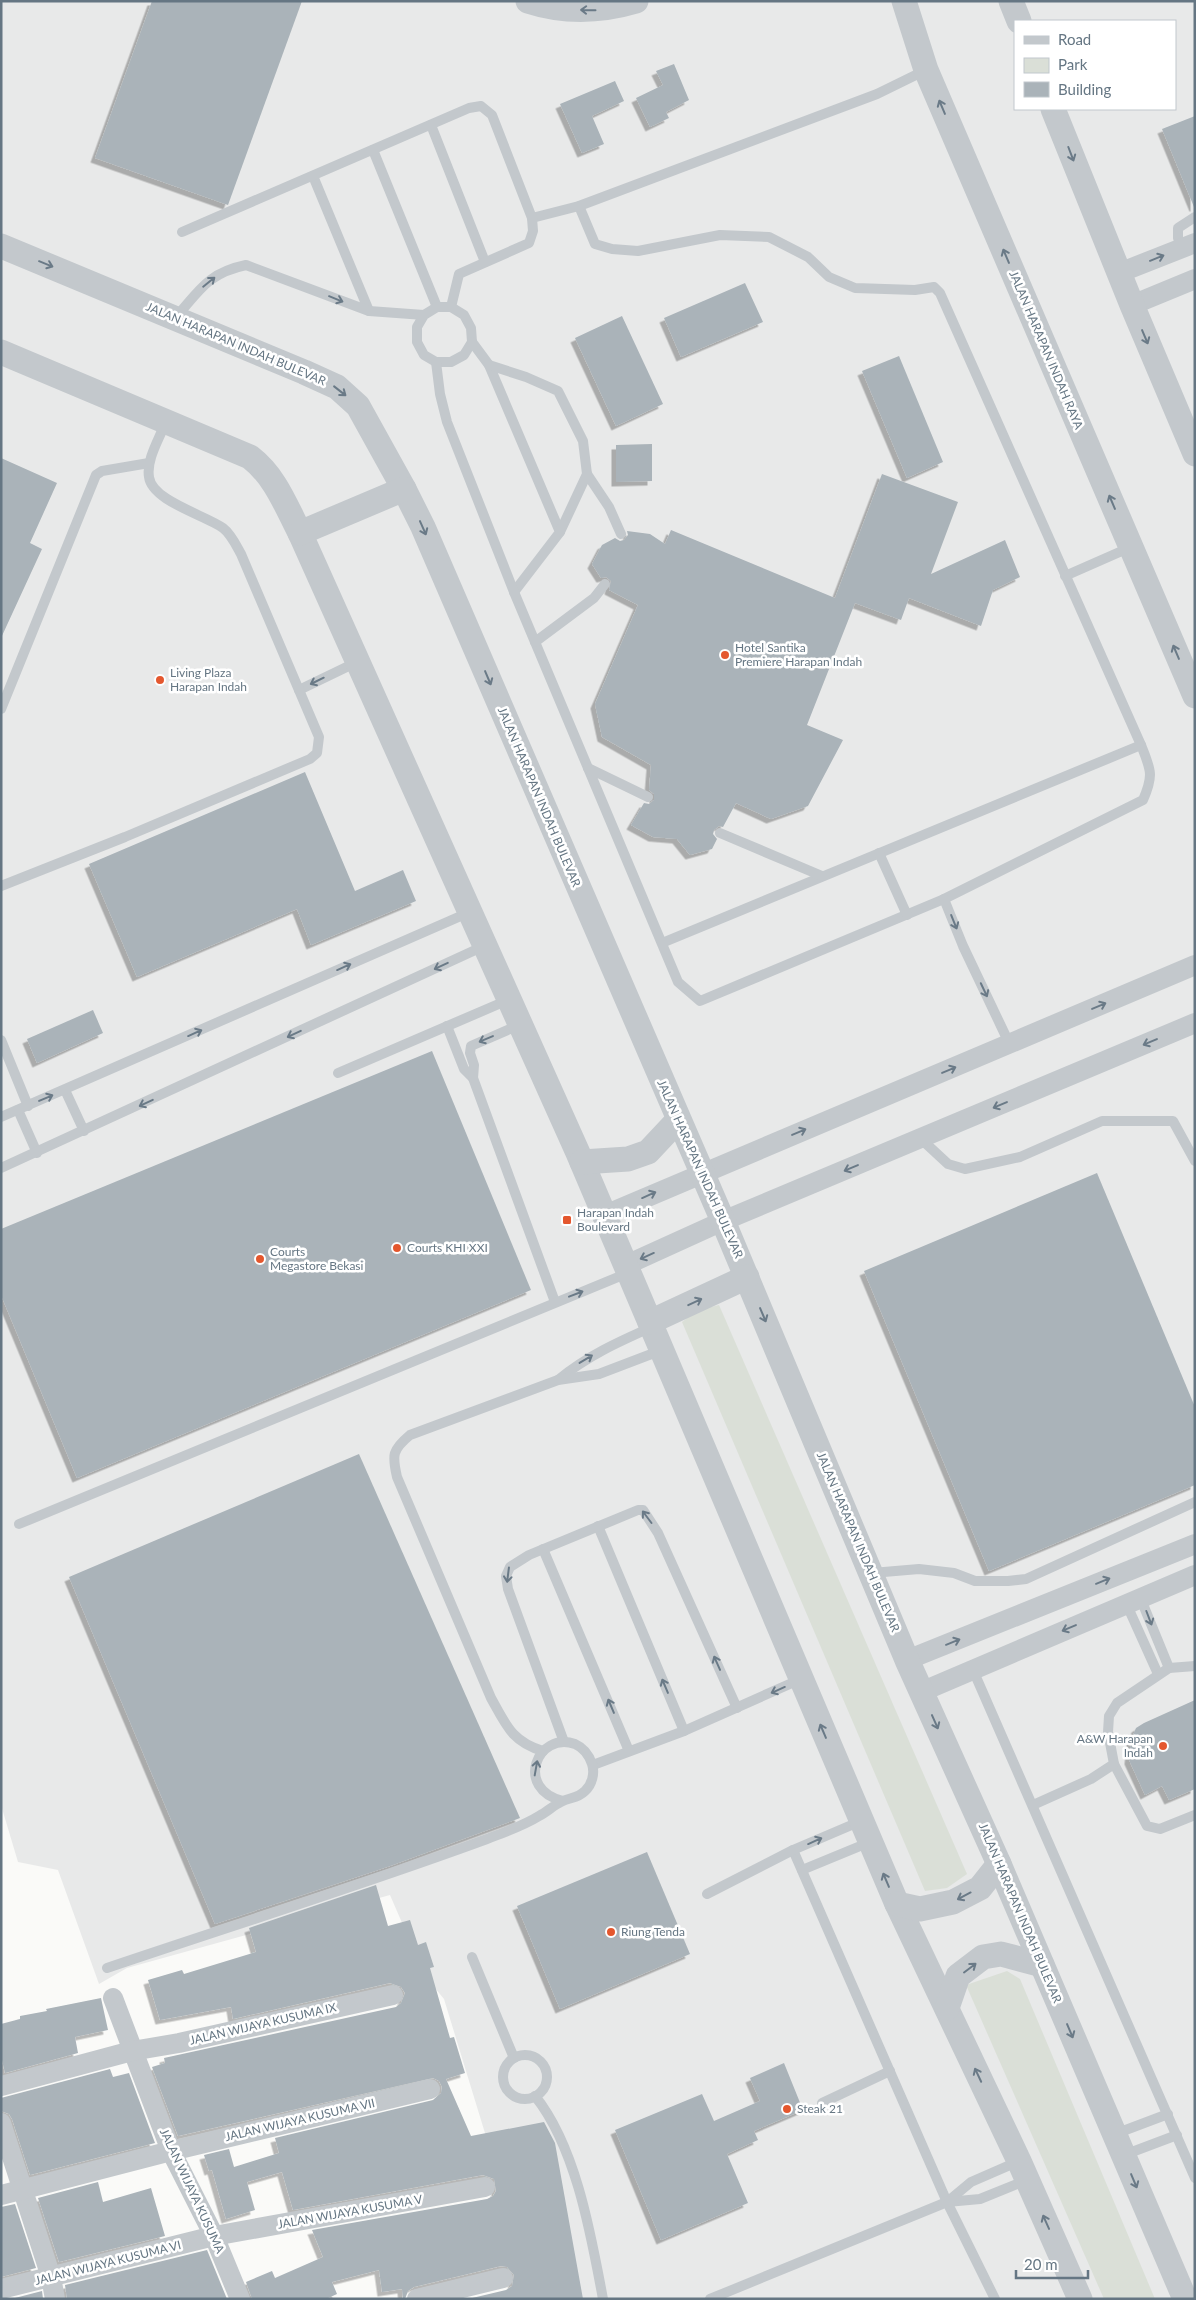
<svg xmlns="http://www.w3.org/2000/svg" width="1196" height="2300" viewBox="0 0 1196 2300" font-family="Lato,sans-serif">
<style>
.built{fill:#e8e9e9;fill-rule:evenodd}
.green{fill:#dadfd7}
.building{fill:#aab3b9;filter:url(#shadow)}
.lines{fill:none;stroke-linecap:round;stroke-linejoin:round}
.service{stroke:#c3c8cc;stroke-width:10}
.minor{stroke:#c3c8cc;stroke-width:20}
.tertiary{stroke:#c3c8cc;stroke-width:25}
.oneway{stroke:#6a7a87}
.poi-dot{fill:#e4572e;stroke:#fff;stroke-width:2}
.labels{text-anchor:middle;stroke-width:5;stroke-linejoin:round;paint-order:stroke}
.street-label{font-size:12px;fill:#657683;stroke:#fff}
.poi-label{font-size:12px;fill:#657683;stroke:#fff;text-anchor:start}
</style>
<defs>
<filter id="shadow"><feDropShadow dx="-4.5" dy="4.5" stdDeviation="0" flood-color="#0004"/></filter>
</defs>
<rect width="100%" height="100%" fill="#fafaf8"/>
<path class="built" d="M1,1H1195V2299H522L503,2192L444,1999L425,1976L390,1895L127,1968L99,1984L58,1870L18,1862L1,1805ZM1015,21H1175V109H1015Z"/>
<g class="green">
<polygon points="719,1305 967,1874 947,1888 925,1891 682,1322 698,1310"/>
<polygon points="1007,1971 1020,1979 1155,2299 1104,2299 966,1985"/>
</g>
<g class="building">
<polygon points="152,1 302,1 228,205 95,158"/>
<polygon points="674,64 689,100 666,112 669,118 650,127 636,98 663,85 656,71"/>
<polygon points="615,81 624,101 592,116 604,144 582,153 560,104"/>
<polygon points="1195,116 1195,207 1194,207 1162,129"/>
<polygon points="745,283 763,322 681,357 664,318"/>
<polygon points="622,316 663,404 616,426 575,338"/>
<polygon points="899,356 943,462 907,478 862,371"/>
<polygon points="652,444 652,481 616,482 616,445"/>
<polygon points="1,458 57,483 30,543 42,549 1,638"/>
<polygon points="882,474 958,502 931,574 1005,540 1020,577 993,590 981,626 909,598 901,620 855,603 807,725 843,740 808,806 771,819 736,803 723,827 719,826 714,830 713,834 717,839 712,849 690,855 677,839 653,837 631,825 644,803 649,804 654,800 654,794 649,790 651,765 602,737 595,704 638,605 609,590 611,581 606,577 601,578 592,564 602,545 615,538 620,541 624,540 628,535 627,531 650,534 665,544 671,530 835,598"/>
<polygon points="305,772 355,891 403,870 416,901 311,945 297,909 137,977 89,864"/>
<polygon points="93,1010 103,1033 37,1063 27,1039"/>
<polygon points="432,1051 531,1290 77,1478 1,1295 1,1229"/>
<polygon points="1097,1173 1195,1407 1195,1485 989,1571 864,1271"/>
<polygon points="359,1454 520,1818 390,1866 215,1924 69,1577"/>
<polygon points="1195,1700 1195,1789 1169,1800 1162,1786 1145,1795 1129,1760 1131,1740 1136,1728 1144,1723"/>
<polygon points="647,1852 690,1954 560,2009 517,1906"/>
<polygon points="376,1885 388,1926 410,1920 418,1945 426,1942 434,1967 430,1968 450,2038 454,2037 465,2073 446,2079 471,2136 544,2122 555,2143 583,2299 468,2299 506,2290 512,2286 514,2275 507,2267 501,2266 414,2287 408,2291 405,2299 403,2299 402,2289 382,2292 379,2270 332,2282 337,2294 326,2299 252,2299 246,2282 272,2271 275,2278 323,2257 312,2230 487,2199 493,2196 496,2191 494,2179 483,2175 293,2210 282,2172 247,2182 255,2210 226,2219 212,2170 209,2171 204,2155 229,2149 234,2167 279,2153 275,2138 433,2100 441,2093 442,2087 439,2081 433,2078 178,2136 152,2067 165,2063 164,2058 396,2007 401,2003 405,1993 401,1987 390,1983 233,2019 231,2007 160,2020 148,1980 182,1970 184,1974 256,1952 249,1928"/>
<polygon points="101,1998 108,2030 75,2037 78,2053 5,2073 1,2056 1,2024 20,2019 20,2016 47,2011 46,2009"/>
<polygon points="784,2063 803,2110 754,2131 758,2140 727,2154 748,2203 661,2240 615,2130 702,2094 714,2121 760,2101 750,2078"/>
<polygon points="110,2069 113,2077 129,2073 155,2143 30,2175 12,2119 9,2114 1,2111 1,2098"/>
<polygon points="98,2182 103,2202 151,2188 165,2236 59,2262 38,2198"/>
<polygon points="15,2204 36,2268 1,2277 1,2207"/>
<polygon points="207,2250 227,2299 67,2299 65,2285"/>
<polygon points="42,2291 43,2299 11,2299"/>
</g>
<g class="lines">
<g class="service">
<polyline points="431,125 485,262"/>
<polyline points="373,150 437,307"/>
<polyline points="313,176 369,311"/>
<polyline points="579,206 595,244 612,249 638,251 720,235 769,237 808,257 829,277 855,288 915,290 934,287 940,293 1141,745"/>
<polyline points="532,218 579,206 877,94 926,70"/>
<polyline points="182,232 469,108 481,106 492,115 532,218 533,231 529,243 459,274 451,307"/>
<polyline points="1182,248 1178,238 1178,228 1195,217"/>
<path d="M176,317C200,290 208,273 246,265L369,311L424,315L437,307H451L464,315L471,328L472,342L464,355L451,362H436L424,355L417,342V327L424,315"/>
<polyline points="472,342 489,365 560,532 514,592"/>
<path d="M436,362L440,394L447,422L514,592L678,982L700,1001L944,899L1143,800C1154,775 1151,770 1141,745L662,943"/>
<polyline points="489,365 526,377 558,391 583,441 587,474 560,532"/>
<polyline points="587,474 609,507 621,534"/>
<polyline points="1065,576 1131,547"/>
<polyline points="535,642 594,598 605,584"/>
<polyline points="299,690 357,662"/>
<polyline points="1,709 96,475 102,471 149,463"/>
<polyline points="588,768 648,797"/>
<polyline points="720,833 822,876"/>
<polyline points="879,853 907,915"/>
<path d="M1,886L125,837L310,759L317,753L319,737L241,554C236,545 231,534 223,528C205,515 152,501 149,477C146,459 160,438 166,421"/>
<polyline points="944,899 963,946 1010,1045"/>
<polyline points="447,1026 464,1069 473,1078 555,1302"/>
<polyline points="1,1040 28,1106"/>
<polyline points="338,1073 508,1000"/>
<polyline points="473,1078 474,1065 470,1053 471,1046 519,1025"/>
<polyline points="65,1090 84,1131"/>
<polyline points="18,1110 37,1153"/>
<polyline points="1,1117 470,912"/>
<polyline points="921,1139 948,1164 965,1169 1020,1157 1102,1121 1173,1121 1195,1161"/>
<polyline points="1,1168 484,946"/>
<path d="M558,1380C587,1356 618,1342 652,1327"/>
<polyline points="19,1524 628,1273"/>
<polyline points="598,1526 684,1731"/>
<polyline points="543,1549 629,1751"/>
<polyline points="872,1573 919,1569 954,1573 975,1581 1008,1581 1026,1579 1195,1502"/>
<polyline points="1140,1597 1169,1668"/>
<polyline points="1126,1603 1158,1674"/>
<polyline points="973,1670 1195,2178"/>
<polyline points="564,1742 508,1589 506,1576 510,1567 529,1555 638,1510 643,1510 658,1533 737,1708"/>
<path d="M543,1751C512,1742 506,1725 491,1698L397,1477C392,1455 392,1450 410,1435L558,1380L599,1374L662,1350"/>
<polyline points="1114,1764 1147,1826 1160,1829 1195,1815"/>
<polyline points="593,1765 684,1731 801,1679"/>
<polyline points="1033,1805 1091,1779 1114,1764 1108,1732 1109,1716 1117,1703 1169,1668 1195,1666"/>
<polyline points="793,1850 947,2202 995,2299"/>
<polyline points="802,1870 870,1842"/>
<polyline points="707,1894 793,1850 861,1821"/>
<polyline points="472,1957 514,2058"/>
<path d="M107,1968C234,1925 362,1885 487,1839C505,1832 523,1826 539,1816C547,1812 554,1805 561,1802C570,1797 577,1799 585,1791C592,1785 595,1773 592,1764C589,1755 584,1748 575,1744C537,1731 514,1789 563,1801"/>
<circle cx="525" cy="2077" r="22"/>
<path d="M535,2096C576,2147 591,2235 603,2299"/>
<polyline points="822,2103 890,2071"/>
<polyline points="1115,2134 1168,2114"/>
<polyline points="1124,2155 1177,2135"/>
<polyline points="947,2202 971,2182 1019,2161"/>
<polyline points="710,2299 947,2202 980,2199 1027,2180"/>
</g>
<g class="minor">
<polyline points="1119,273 1195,243"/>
<polyline points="1132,305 1195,279"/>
<polyline points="605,1215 1195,965"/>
<polyline points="626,1265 723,1221 1195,1023"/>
<polyline points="907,1660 1195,1544"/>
<polyline points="921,1692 1195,1575"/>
<polyline points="113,1998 171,2151 214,2236 240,2299"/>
<polyline points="1,2086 132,2051 179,2043 393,1995"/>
<polyline points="1,2123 51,2277 55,2299"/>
<polyline points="1,2195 171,2151 430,2089"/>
<polyline points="1,2289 214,2236 485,2187"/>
<polyline points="417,2299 503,2278"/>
</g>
<g class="tertiary">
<path d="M528,1C565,13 599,12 636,1"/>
<polyline points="904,1 926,70 1195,696"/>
<polyline points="1011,1 1019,21"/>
<polyline points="1053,109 1132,305 1195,454"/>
<polyline points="1,246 304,372 337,387 358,406 404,489 423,527 723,1221 907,1660 999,1864 1185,2299"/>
<path d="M1,352L250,457C275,476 286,506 300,533L578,1153L897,1904L1019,2161L1080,2299"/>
<polyline points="300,533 404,489"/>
<polyline points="582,1162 628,1159 648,1152 678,1120"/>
<polyline points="650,1322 747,1277"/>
<polyline points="897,1904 920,1909 953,1902 980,1888 999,1864"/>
<polyline points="947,2008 958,1976 983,1957 1001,1954 1042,1965"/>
</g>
</g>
<defs><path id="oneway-shaft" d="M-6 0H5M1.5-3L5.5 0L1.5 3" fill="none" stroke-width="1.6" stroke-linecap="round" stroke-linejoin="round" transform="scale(1.25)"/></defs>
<g class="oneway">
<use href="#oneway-shaft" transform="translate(588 10) rotate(-179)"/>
<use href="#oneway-shaft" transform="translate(942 107) rotate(-113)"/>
<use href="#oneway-shaft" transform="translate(1071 154) rotate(69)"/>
<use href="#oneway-shaft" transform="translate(1006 256) rotate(-113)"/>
<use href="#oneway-shaft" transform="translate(1157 258) rotate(-22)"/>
<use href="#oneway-shaft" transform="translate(46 264) rotate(22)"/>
<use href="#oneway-shaft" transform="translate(209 282) rotate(-39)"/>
<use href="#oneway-shaft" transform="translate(336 299) rotate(22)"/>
<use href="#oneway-shaft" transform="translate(1145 337) rotate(67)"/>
<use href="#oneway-shaft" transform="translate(340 391) rotate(38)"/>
<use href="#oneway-shaft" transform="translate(1112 502) rotate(-113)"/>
<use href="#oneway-shaft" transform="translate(423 528) rotate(66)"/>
<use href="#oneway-shaft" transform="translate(1176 652) rotate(-113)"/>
<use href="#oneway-shaft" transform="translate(488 678) rotate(67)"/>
<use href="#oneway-shaft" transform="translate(317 681) rotate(154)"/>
<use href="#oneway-shaft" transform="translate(954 922) rotate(68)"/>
<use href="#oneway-shaft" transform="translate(441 966) rotate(155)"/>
<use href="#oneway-shaft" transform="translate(344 967) rotate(-24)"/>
<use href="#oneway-shaft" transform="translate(984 990) rotate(65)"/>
<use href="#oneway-shaft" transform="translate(1099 1006) rotate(-23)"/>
<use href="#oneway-shaft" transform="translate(195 1033) rotate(-24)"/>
<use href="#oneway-shaft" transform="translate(294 1034) rotate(155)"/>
<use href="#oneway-shaft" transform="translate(486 1039) rotate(157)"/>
<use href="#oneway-shaft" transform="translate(1150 1042) rotate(157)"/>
<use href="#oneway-shaft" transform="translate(949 1070) rotate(-23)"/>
<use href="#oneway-shaft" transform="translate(46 1098) rotate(-23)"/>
<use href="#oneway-shaft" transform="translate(146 1103) rotate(155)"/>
<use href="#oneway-shaft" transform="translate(1000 1105) rotate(157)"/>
<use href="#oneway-shaft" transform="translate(799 1132) rotate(-23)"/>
<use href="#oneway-shaft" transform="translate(851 1168) rotate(157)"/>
<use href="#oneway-shaft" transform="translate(649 1195) rotate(-24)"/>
<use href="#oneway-shaft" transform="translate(647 1256) rotate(156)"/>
<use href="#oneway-shaft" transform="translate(576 1294) rotate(-21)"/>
<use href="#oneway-shaft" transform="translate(695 1302) rotate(-25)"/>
<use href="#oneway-shaft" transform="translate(763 1315) rotate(67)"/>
<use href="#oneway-shaft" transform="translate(586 1359) rotate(-31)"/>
<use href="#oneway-shaft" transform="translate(647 1517) rotate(-127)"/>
<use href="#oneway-shaft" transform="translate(508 1575) rotate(97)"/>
<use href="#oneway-shaft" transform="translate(1103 1581) rotate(-22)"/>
<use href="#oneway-shaft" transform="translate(1149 1618) rotate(69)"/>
<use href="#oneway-shaft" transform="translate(1069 1628) rotate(157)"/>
<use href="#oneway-shaft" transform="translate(953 1642) rotate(-22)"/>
<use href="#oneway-shaft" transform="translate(717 1663) rotate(-114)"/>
<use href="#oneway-shaft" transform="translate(665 1686) rotate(-113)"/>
<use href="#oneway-shaft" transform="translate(778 1690) rotate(156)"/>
<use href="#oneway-shaft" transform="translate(611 1706) rotate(-113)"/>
<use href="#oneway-shaft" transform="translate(935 1722) rotate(66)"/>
<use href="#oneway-shaft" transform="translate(823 1731) rotate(-113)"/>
<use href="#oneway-shaft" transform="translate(536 1768) rotate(-80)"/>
<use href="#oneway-shaft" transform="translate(815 1841) rotate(-24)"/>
<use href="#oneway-shaft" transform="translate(886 1880) rotate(-113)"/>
<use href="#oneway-shaft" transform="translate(964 1896) rotate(152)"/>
<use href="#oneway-shaft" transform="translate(970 1968) rotate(-37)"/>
<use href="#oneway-shaft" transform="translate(1070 2031) rotate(67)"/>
<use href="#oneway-shaft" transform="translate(978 2075) rotate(-115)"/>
<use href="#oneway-shaft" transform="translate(1134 2181) rotate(67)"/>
<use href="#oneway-shaft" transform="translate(1046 2222) rotate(-114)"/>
</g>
<g class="poi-dot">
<circle cx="725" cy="655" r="5"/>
<circle cx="160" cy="680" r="5"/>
<rect x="562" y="1215" width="10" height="10" rx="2.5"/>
<circle cx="397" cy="1248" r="5"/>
<circle cx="260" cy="1259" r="5"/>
<circle cx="1163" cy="1746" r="5"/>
<circle cx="611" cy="1932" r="5"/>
<circle cx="787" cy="2109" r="5"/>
</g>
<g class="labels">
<g class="street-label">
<text transform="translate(236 344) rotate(23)" y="4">JALAN HARAPAN INDAH BULEVAR</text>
<text transform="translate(1046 350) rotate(67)" y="4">JALAN HARAPAN INDAH RAYA</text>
<text transform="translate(539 797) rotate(67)" y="4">JALAN HARAPAN INDAH BULEVAR</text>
<text transform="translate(700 1169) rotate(66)" y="4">JALAN HARAPAN INDAH BULEVAR</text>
<text transform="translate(858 1542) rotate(67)" y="4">JALAN HARAPAN INDAH BULEVAR</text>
<text transform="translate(1020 1913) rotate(67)" y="4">JALAN HARAPAN INDAH BULEVAR</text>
<text transform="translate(263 2024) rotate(-13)" y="4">JALAN WIJAYA KUSUMA IX</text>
<text transform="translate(300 2120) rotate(-13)" y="4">JALAN WIJAYA KUSUMA VII</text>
<text transform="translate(192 2191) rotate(65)" y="4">JALAN WIJAYA KUSUMA</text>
<text transform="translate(350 2212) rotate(-10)" y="4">JALAN WIJAYA KUSUMA V</text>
<text transform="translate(108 2263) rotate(-14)" y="4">JALAN WIJAYA KUSUMA VI</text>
</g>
<g class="poi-label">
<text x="735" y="652">Hotel Santika<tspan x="735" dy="14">Premiere Harapan Indah</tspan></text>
<text x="170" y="677">Living Plaza<tspan x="170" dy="14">Harapan Indah</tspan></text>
<text x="577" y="1217">Harapan Indah<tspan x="577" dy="14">Boulevard</tspan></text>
<text x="407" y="1252">Courts KHI XXI</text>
<text x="270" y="1256">Courts<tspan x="270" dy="14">Megastore Bekasi</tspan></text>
<text x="1153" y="1743" text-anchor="end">A&amp;W Harapan<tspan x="1153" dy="14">Indah</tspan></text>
<text x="621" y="1936">Riung Tenda</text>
<text x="797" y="2113">Steak 21</text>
</g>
</g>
<rect width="1196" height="2300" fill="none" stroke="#657683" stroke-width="5"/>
<rect x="1014" y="20" width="162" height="90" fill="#ffffff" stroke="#c1c8cd"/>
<rect x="1024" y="36" width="25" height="8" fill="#c3c8cc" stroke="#c1c8cd"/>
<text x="1058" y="45" font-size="15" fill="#657683">Road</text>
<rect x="1024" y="58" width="25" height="15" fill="#dadfd7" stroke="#c1c8cd"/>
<text x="1058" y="70" font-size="15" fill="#657683">Park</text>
<rect x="1024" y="82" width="25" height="15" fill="#aab3b9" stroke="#c1c8cd"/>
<text x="1058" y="95" font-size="15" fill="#657683">Building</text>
<path d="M1016 2270v8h72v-8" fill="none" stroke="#657683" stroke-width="2.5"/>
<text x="1024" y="2270" font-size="15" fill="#657683" stroke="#ffffff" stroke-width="4" paint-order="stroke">20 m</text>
</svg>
